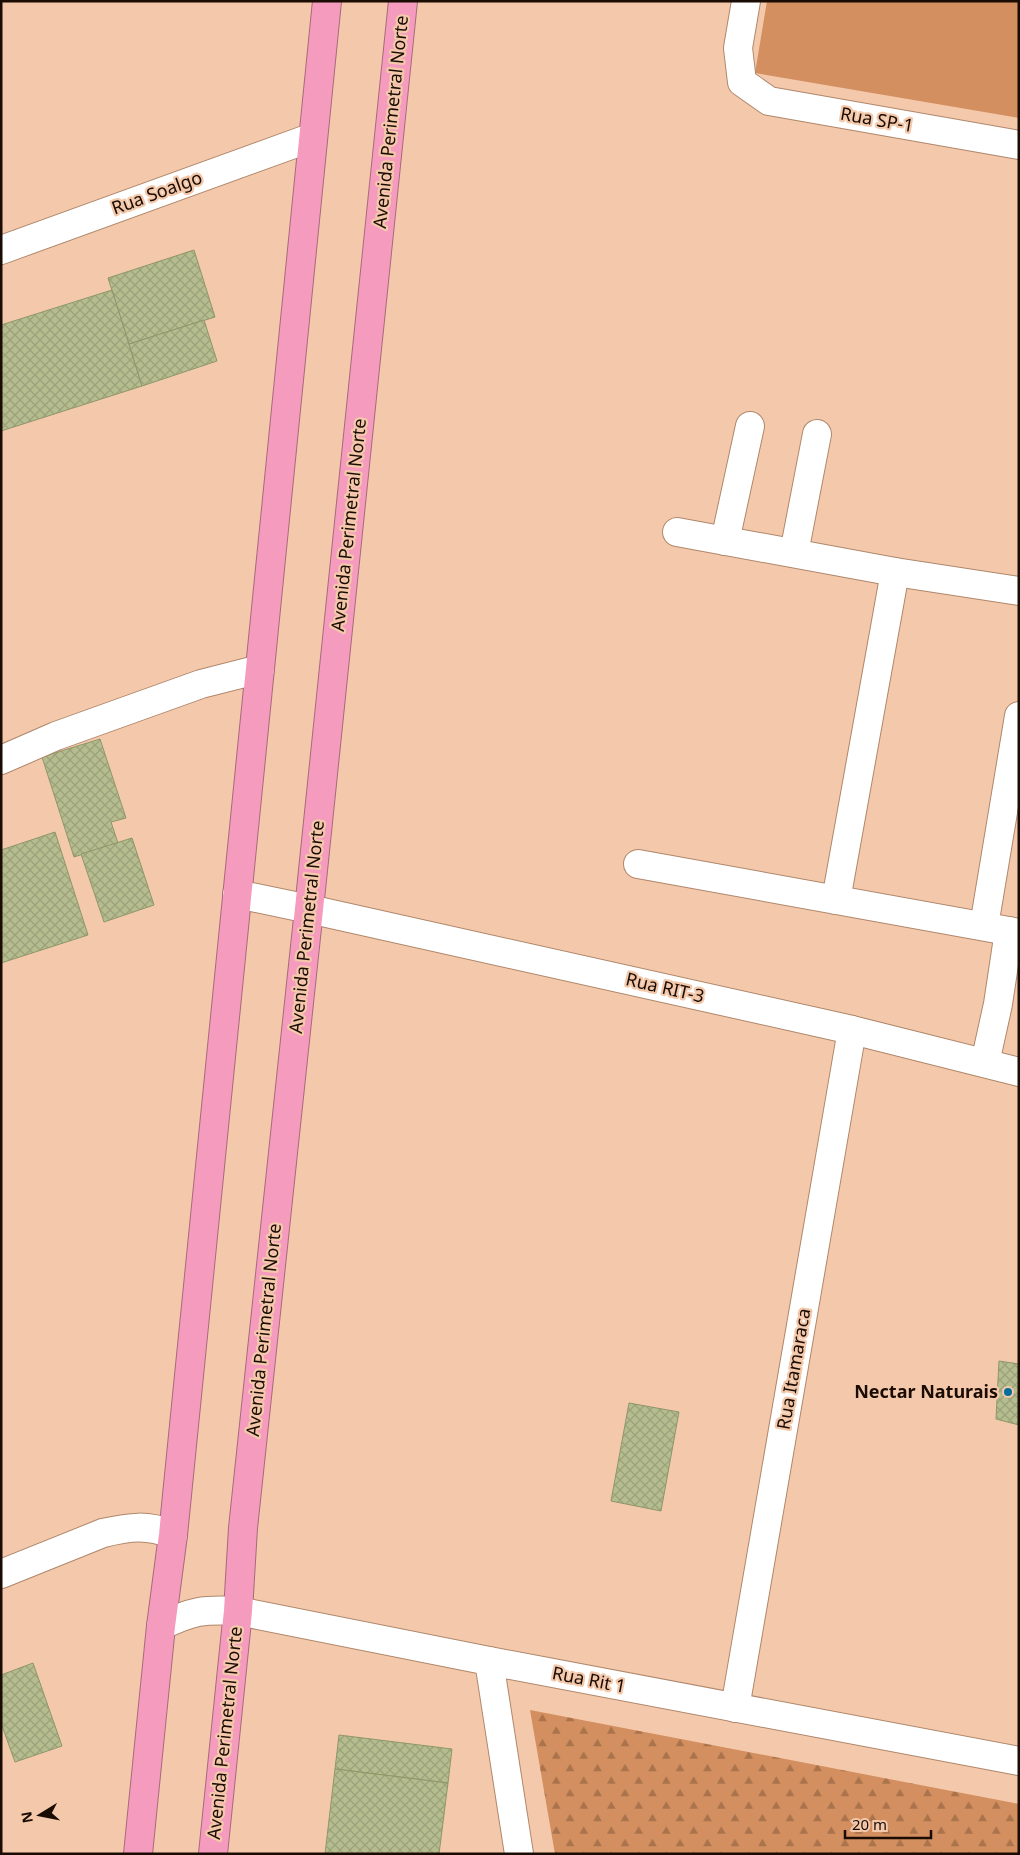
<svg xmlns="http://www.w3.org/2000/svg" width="1020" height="1855" viewBox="0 0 1020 1855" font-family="'Noto Sans',sans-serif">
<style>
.forest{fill:url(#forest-firs)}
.pitch{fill:#d38f5f}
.building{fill:url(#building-cross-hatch);stroke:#8e9669}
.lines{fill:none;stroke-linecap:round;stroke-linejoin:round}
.minor-casing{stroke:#af876b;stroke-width:30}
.highway-casing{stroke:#a8697c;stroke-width:30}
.minor{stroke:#fff;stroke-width:28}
.highway{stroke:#f59bbd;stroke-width:28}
.poi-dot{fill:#056e9b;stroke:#f4c9ab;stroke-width:2}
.labels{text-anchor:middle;stroke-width:4.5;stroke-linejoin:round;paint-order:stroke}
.street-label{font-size:18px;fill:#1a0b03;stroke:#f4c9ab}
.poi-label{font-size:18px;font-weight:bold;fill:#1a0b03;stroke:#f4c9ab;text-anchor:end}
</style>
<defs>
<pattern id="forest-firs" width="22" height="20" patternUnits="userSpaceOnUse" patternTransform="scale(1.25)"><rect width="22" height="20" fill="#d38f5f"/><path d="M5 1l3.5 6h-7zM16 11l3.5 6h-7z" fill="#aa734c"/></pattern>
<pattern id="building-cross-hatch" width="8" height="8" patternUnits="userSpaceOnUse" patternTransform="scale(1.25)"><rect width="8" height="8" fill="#b5bd8f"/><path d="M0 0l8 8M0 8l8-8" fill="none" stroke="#9ba17a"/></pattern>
</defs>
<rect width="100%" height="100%" fill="#f4c9ab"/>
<polygon class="forest" points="530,1710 1019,1804 1019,1854 555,1854"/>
<polygon class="pitch" points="767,1 1019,1 1019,118 755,73"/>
<g class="building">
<polygon points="194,250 215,317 129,344 108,278"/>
<polygon points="112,290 142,386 1,431 1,325"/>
<polygon points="204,320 217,361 142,386 129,344"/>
<polygon points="100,739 126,818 111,822 118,843 74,857 42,757"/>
<polygon points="55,832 88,935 1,963 1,850"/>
<polygon points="132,838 154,905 104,922 81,854"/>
<polygon points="999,1361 1019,1364 1019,1425 996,1419"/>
<polygon points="629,1403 679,1412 661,1511 611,1501"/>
<polygon points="33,1663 62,1746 15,1762 1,1723 1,1675"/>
<polygon points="339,1735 452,1749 448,1783 335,1769"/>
<polygon points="335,1769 448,1783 439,1854 325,1854"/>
</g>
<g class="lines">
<defs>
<g id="minor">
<polyline points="746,1 738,48 742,82 769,101 1019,145"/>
<polyline points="1,250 313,137"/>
<polyline points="677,532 895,572 1019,591"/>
<polyline points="725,541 750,426"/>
<polyline points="794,553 817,434"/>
<polyline points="1,760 56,736 201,684 260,669"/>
<polyline points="638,864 1019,933"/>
<polyline points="237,894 309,909 852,1030 1019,1072"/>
<polyline points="836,900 895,572"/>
<polyline points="984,926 1019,716"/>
<polyline points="985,1063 998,1004 1009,931"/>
<path d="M1,1574L103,1533C130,1527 147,1524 173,1535"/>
<path d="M161,1626C192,1611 203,1609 238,1611L489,1661L1019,1761"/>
<polyline points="489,1661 519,1854"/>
<polyline points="735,1708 852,1030"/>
</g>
<g id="highway">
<polyline points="138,1854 161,1626 173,1535 327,1"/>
<polyline points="213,1854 238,1611 243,1528 309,909 403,1"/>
</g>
</defs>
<use href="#minor" class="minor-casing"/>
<use href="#highway" class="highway-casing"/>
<use href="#minor" class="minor"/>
<use href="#highway" class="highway"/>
</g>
<circle class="poi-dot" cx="1008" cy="1392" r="5"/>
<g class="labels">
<g class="street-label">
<text transform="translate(877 120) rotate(10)" y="6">Rua SP-1</text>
<text transform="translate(391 122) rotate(-84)" y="6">Avenida Perimetral Norte</text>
<text transform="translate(157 193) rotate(-20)" y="6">Rua Soalgo</text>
<text transform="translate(349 525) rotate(-84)" y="6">Avenida Perimetral Norte</text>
<text transform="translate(307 927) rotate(-84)" y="6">Avenida Perimetral Norte</text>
<text transform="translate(665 988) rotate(13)" y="6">Rua RIT-3</text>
<text transform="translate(264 1330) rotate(-84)" y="6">Avenida Perimetral Norte</text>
<text transform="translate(794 1369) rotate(-80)" y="6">Rua Itamaraca</text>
<text transform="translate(589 1680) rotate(11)" y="6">Rua Rit 1</text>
<text transform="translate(225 1733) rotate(-84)" y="6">Avenida Perimetral Norte</text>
</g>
<g class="poi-label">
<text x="998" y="1398">Nectar Naturais</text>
</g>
</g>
<rect width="1020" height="1855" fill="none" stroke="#1a0b03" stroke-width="5"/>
<g transform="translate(40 1815) rotate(260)" stroke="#f4c9ab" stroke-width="4" paint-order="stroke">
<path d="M0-4L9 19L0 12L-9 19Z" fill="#1a0b03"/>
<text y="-8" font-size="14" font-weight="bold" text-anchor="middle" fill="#1a0b03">N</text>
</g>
<path d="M845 1830v8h86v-8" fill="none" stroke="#1a0b03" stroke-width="2.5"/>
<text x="852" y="1830" font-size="15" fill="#1a0b03" stroke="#f4c9ab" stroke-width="4" paint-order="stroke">20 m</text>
</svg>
